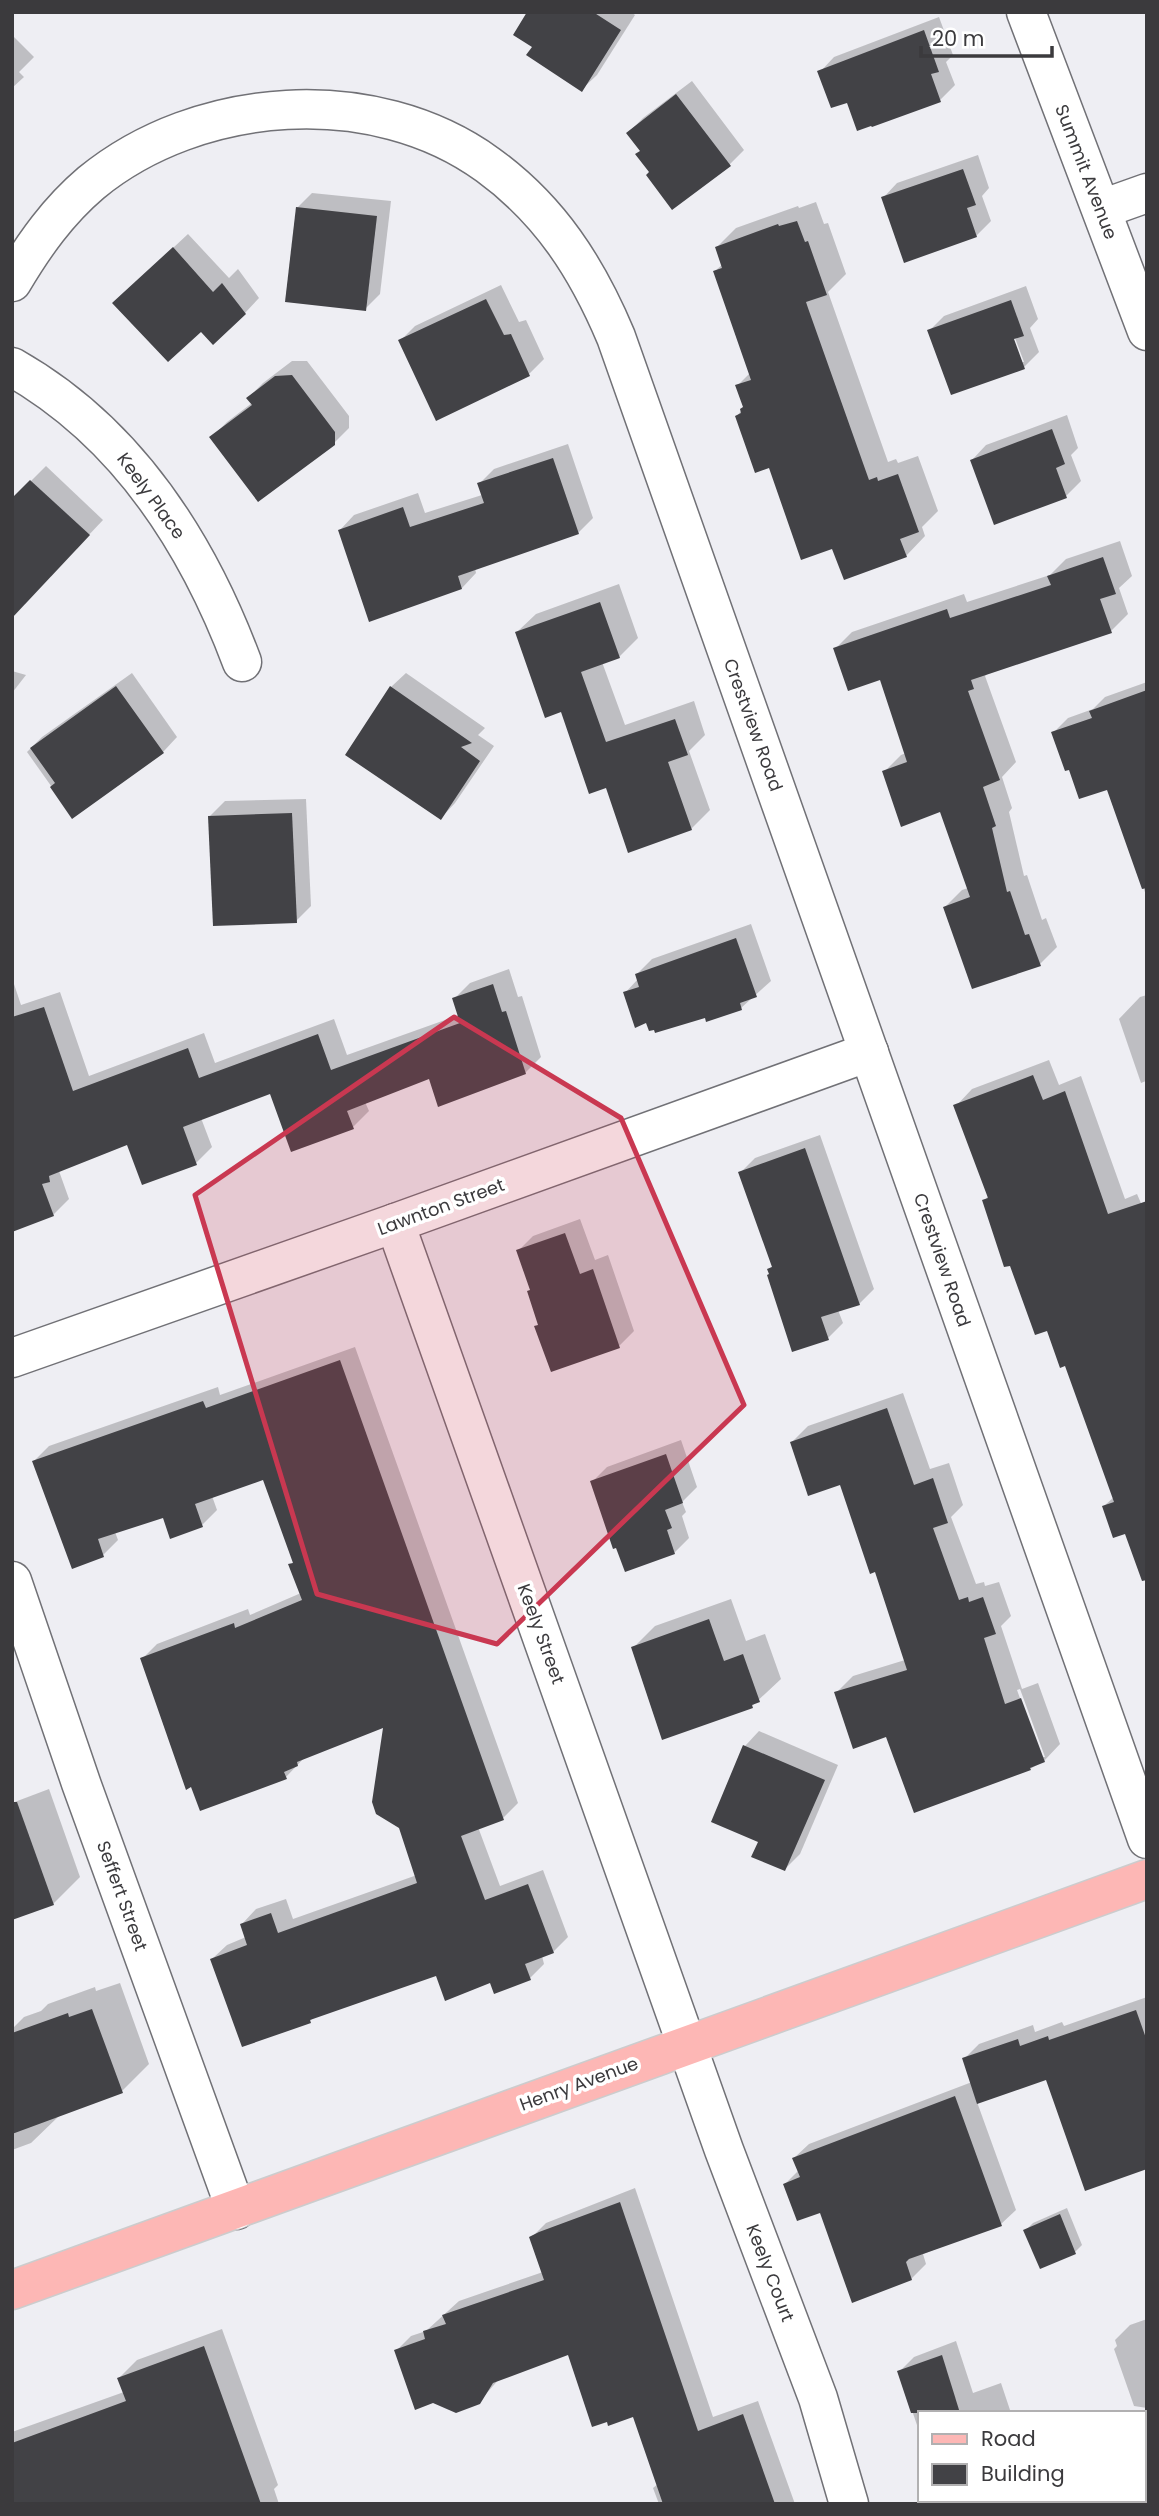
<svg xmlns="http://www.w3.org/2000/svg" width="1159" height="2516" viewBox="0 0 1159 2516" font-family="Poppins,sans-serif">
<style>
.shadow{fill:#0003;fill-rule:evenodd}
.building{fill:#424246}
.lines{fill:none;stroke-linecap:round;stroke-linejoin:round}
.minor-casing{stroke:#717176;stroke-width:41}
.major-casing{stroke:#cccccd;stroke-width:41}
.minor{stroke:#fff;stroke-width:38}
.major{stroke:#fdb7b5;stroke-width:38}
.marked{fill:#c93851;fill-opacity:0.2;stroke:#c93851;stroke-width:5;stroke-linejoin:round}
.labels{text-anchor:middle;stroke-width:7;stroke-linejoin:round;paint-order:stroke}
.street-label{font-size:18px;fill:#3b3a3d;stroke:#fff}
</style>
<rect width="100%" height="100%" fill="#eeeef3"/>
<g class="shadow">
<polygon points="529,12 631,12 635,15 597,75 582,89"/>
<polygon points="939,17 953,55 946,62 955,85 940,100 848,100 820,72 834,57"/>
<polygon points="12,35 34,57 19,72 24,77 12,88"/>
<polygon points="692,81 744,150 729,165 651,172 641,150 628,133 643,118"/>
<polygon points="978,155 989,188 982,196 991,221 976,236 883,198 897,183"/>
<polygon points="312,193 391,201 380,294 365,309 297,208"/>
<polygon points="816,202 824,224 828,223 846,274 828,292 888,462 896,459 898,463 918,456 938,511 922,527 925,536 906,556 833,546 770,466 737,416 745,406 737,386 750,373 715,271 723,264 717,247 736,228 798,206 799,208"/>
<polygon points="188,234 229,278 238,269 259,298 245,313 130,288"/>
<polygon points="501,285 519,322 526,320 544,359 529,374 400,341 415,326"/>
<path d="M1026,286L1038,319L1030,328L1039,352L1024,367L929,331L944,316ZM1012,330L1024,362H1020L1009,331Z"/>
<polygon points="292,361 307,361 349,416 349,428 333,444 212,437 227,422 252,403 248,398 263,383"/>
<polygon points="1067,415 1078,448 1071,455 1081,481 1066,496 972,460 986,445"/>
<polygon points="568,444 593,518 578,533 475,568 476,573 462,588 340,530 354,515 418,493 425,513 482,495 479,484 494,469"/>
<polygon points="46,466 103,520 34,593 31,481"/>
<polygon points="1120,541 1132,576 1119,588 1128,614 1111,631 989,672 985,676 1016,762 1002,777 1012,808 1009,812 1024,876 1027,875 1042,920 1046,918 1057,947 1040,964 945,907 962,890 968,888 941,810 884,772 901,755 906,753 881,678 835,649 852,632 964,594 967,602 1050,575 1066,559"/>
<polygon points="619,584 638,638 619,657 602,662 625,725 694,701 705,735 689,751 710,810 691,829 607,785 517,632 536,614"/>
<polygon points="12,671 26,675 12,693"/>
<polygon points="132,673 177,737 163,752 66,807 27,752 42,737"/>
<polygon points="406,673 485,728 478,735 494,746 455,803 441,818 391,687"/>
<polygon points="1147,682 1147,898 1108,787 1070,767 1053,733 1068,718 1093,709 1105,697"/>
<polygon points="306,799 311,906 296,921 210,816 225,801"/>
<polygon points="751,924 771,981 741,1008 706,1016 625,993 638,979 637,974 652,959"/>
<polygon points="509,969 518,997 522,996 541,1057 525,1073 430,1077 365,1102 369,1111 353,1127 271,1092 201,1118 212,1147 196,1163 128,1143 59,1171 69,1199 53,1215 12,1231 12,978 21,1005 60,992 89,1076 204,1033 215,1063 334,1019 347,1055 459,1015 454,999 470,983"/>
<polygon points="1147,995 1147,1083 1146,1081 1141,1083 1119,1019 1140,997"/>
<polygon points="1049,1060 1059,1085 1081,1076 1125,1199 1137,1194 1147,1217 1147,1554 1104,1506 1114,1497 1066,1364 1011,1263 984,1201 989,1195 956,1106 972,1089"/>
<polygon points="820,1135 874,1289 859,1304 838,1310 843,1323 828,1338 769,1269 774,1265 740,1173 755,1158"/>
<polygon points="580,1219 595,1260 608,1255 634,1331 619,1346 552,1370 532,1289 518,1251 533,1236"/>
<polygon points="355,1347 518,1803 503,1818 478,1827 500,1886 543,1870 568,1937 553,1952 542,1956 544,1964 530,1978 491,1981 437,1974 314,2017 310,2021 212,1959 227,1945 246,1937 242,1924 256,1909 286,1899 293,1919 417,1875 386,1725 305,1757 286,1777 142,1659 157,1644 248,1609 250,1615 301,1593 291,1565 294,1561 264,1478 212,1496 217,1510 202,1525 164,1515 115,1532 118,1540 103,1555 73,1566 34,1461 49,1446 218,1387 220,1395"/>
<path d="M903,1393L930,1469L949,1463L963,1505L951,1517L976,1584L984,1582L985,1586L999,1582L1011,1616L1001,1626L1022,1689L1038,1683L1060,1744L1044,1761L1030,1769L915,1811L888,1735L836,1693L853,1676L905,1660L876,1570L842,1482L792,1442L808,1426ZM1020,1689L1045,1757H1041L1017,1690Z"/>
<polygon points="681,1440 697,1487 682,1502 686,1512 682,1516 689,1538 674,1553 592,1482 607,1467"/>
<polygon points="731,1599 746,1641 765,1634 781,1679 752,1706 663,1738 633,1648 655,1626"/>
<polygon points="759,1731 838,1765 800,1854 785,1869 745,1746"/>
<polygon points="49,1789 80,1877 53,1904 12,1803"/>
<polygon points="120,1983 149,2064 122,2091 59,2116 31,2143 12,2150 12,2029 24,2017 41,2011 48,2004 95,1987 96,1991"/>
<polygon points="1147,1997 1147,2167 1047,2078 977,2102 1016,2210 1001,2224 923,2254 926,2264 911,2279 785,2184 799,2170 794,2158 809,2144 972,2082 964,2059 979,2044 1033,2025 1035,2032 1062,2022 1064,2026"/>
<polygon points="635,2188 713,2417 758,2401 795,2504 659,2504 653,2488 658,2484 634,2415 569,2353 500,2378 479,2402 396,2351 411,2336 426,2331 459,2301 543,2272 531,2238 546,2223"/>
<polygon points="1067,2208 1082,2245 1075,2252 1026,2230 1033,2223"/>
<polygon points="1147,2319 1147,2408 1134,2406 1114,2349 1117,2346 1115,2340 1130,2325"/>
<polygon points="222,2329 278,2485 274,2489 279,2504 12,2504 12,2432 124,2392 119,2378 137,2360"/>
<polygon points="956,2341 973,2393 1001,2383 1011,2413 919,2413 919,2431 899,2372 914,2357"/>
<polygon points="943,2500 1045,2500 1047,2504 945,2504"/>
</g>
<g class="building">
<polygon points="527,12 593,12 621,30 582,92 526,55 532,47 513,35"/>
<polygon points="924,30 939,72 931,74 941,102 872,127 871,126 857,131 847,103 831,108 817,71"/>
<polygon points="676,94 731,166 672,210 646,175 649,172 635,154 640,151 626,133"/>
<polygon points="963,169 976,205 967,208 977,237 904,263 881,197"/>
<polygon points="296,207 377,216 366,311 285,302"/>
<polygon points="797,221 805,242 808,241 827,295 806,302 808,308 869,480 877,477 878,481 898,474 919,532 900,539 907,557 844,580 832,549 801,560 769,468 755,473 735,416 741,413 740,409 743,407 735,385 751,380 713,271 722,268 715,247 778,224 779,226"/>
<polygon points="173,247 213,292 222,283 246,314 213,345 201,332 168,362 112,303"/>
<polygon points="486,299 504,335 511,334 530,376 436,421 398,340"/>
<polygon points="1011,300 1024,336 1014,339 1025,369 951,395 927,330"/>
<polygon points="292,375 335,432 335,445 258,502 209,437 252,405 246,398 275,376"/>
<polygon points="1052,429 1065,464 1056,468 1067,498 994,525 970,460"/>
<polygon points="553,458 579,534 458,576 462,589 369,622 338,530 403,507 410,527 484,503 477,483"/>
<polygon points="30,480 90,535 12,618 12,498"/>
<polygon points="1103,557 1116,594 1100,599 1112,633 971,680 974,689 968,691 1000,780 983,787 996,826 992,828 1007,892 1010,891 1025,935 1029,934 1041,966 972,989 943,907 970,897 940,812 901,827 882,771 907,762 880,680 848,691 833,648 947,609 950,618 1051,585 1047,576"/>
<polygon points="600,602 620,658 581,672 606,742 675,719 688,755 668,762 692,830 628,853 606,788 589,794 561,712 545,718 515,632"/>
<polygon points="116,686 164,753 72,819 50,787 55,783 30,748"/>
<polygon points="390,686 472,743 461,747 480,761 441,820 345,755"/>
<polygon points="1147,690 1147,888 1142,889 1107,790 1079,799 1069,770 1065,771 1051,732 1092,718 1089,711"/>
<polygon points="292,813 297,923 213,926 208,816"/>
<polygon points="736,938 757,997 740,1003 742,1010 706,1022 705,1018 655,1033 654,1030 649,1031 646,1023 635,1028 623,992 639,987 635,974"/>
<polygon points="493,984 502,1012 506,1011 526,1074 438,1107 429,1079 347,1111 354,1129 291,1152 270,1094 183,1127 197,1165 142,1185 127,1145 49,1176 50,1182 42,1184 54,1216 12,1232 12,1017 44,1007 73,1091 188,1048 199,1078 318,1034 331,1070 460,1023 452,998"/>
<polygon points="1033,1075 1043,1100 1065,1091 1108,1214 1147,1201 1147,1580 1142,1581 1125,1534 1113,1538 1102,1506 1114,1502 1065,1366 1060,1368 1047,1331 1035,1335 1010,1266 1004,1267 982,1200 988,1198 953,1105"/>
<polygon points="805,1148 860,1305 821,1317 829,1340 792,1352 767,1275 769,1274 767,1269 772,1267 738,1172"/>
<polygon points="565,1233 580,1274 593,1269 620,1348 551,1372 534,1326 538,1325 527,1291 530,1290 516,1250"/>
<polygon points="340,1360 504,1820 461,1836 485,1900 528,1884 554,1953 525,1964 531,1980 494,1994 490,1983 445,2001 436,1976 310,2020 311,2023 242,2047 210,1959 247,1945 240,1924 271,1913 278,1933 417,1883 399,1828 376,1814 372,1802 383,1728 297,1762 298,1766 284,1772 287,1779 200,1811 191,1787 186,1790 140,1658 234,1623 235,1628 302,1600 288,1564 293,1563 263,1480 195,1504 203,1527 170,1539 163,1518 98,1539 104,1557 72,1569 32,1461 203,1401 206,1408"/>
<polygon points="887,1408 914,1485 933,1478 948,1523 933,1528 959,1600 968,1597 969,1602 983,1597 996,1634 984,1638 1005,1704 1021,1698 1045,1762 1030,1768 1031,1770 914,1813 886,1737 853,1749 834,1692 907,1670 875,1572 870,1574 840,1485 808,1496 790,1442"/>
<polygon points="666,1454 683,1503 665,1510 672,1528 667,1530 675,1554 625,1572 616,1548 613,1549 590,1481"/>
<polygon points="709,1619 724,1661 743,1654 760,1702 752,1705 753,1708 662,1740 631,1647"/>
<polygon points="743,1745 825,1780 785,1871 751,1857 758,1842 711,1822"/>
<polygon points="12,1802 17,1802 54,1905 12,1920"/>
<polygon points="92,2009 123,2093 12,2134 12,2033 68,2013 69,2017"/>
<polygon points="1136,2010 1147,2041 1147,2169 1085,2191 1046,2080 977,2104 962,2058 1018,2039 1020,2046 1048,2036 1049,2040"/>
<polygon points="955,2096 1002,2226 909,2259 906,2262 912,2280 852,2303 820,2213 797,2221 783,2184 800,2177 792,2158"/>
<polygon points="620,2202 698,2431 743,2414 775,2504 663,2504 633,2417 608,2426 607,2422 592,2427 568,2355 493,2383 480,2404 456,2413 433,2403 415,2410 394,2350 425,2339 423,2331 446,2324 442,2315 544,2280 529,2237 539,2232"/>
<polygon points="1060,2214 1076,2254 1040,2269 1023,2230"/>
<polygon points="204,2346 261,2504 12,2504 12,2443 126,2401 117,2378"/>
<polygon points="942,2355 960,2413 911,2413 897,2371"/>
</g>
<g class="lines">
<defs>
<g id="minor">
<polyline points="1026,12 1147,331"/>
<polyline points="1102,209 1147,193"/>
<path d="M12,282C34,245 58,211 91,183C198,95 374,82 488,165C550,210 587,268 616,337L1147,1839"/>
<path d="M12,367C125,431 197,542 242,662"/>
<polyline points="395,1223 724,2150 818,2398 849,2504"/>
<polyline points="12,1358 395,1223 869,1052"/>
<polyline points="12,1581 81,1783 236,2210"/>
</g>
<polyline id="major" points="12,2290 1147,1879"/>
</defs>
<use href="#minor" class="minor-casing"/>
<use href="#major" class="major-casing"/>
<use href="#minor" class="minor"/>
<use href="#major" class="major"/>
</g>
<path class="marked" d="M454,1017L621,1118L744,1405L497,1644L317,1594L195,1195Z"/>
<g class="labels">
<g class="street-label">
<text transform="translate(1086 172) rotate(69)" y="6">Summit Avenue</text>
<text transform="translate(151 496) rotate(54)" y="6">Keely Place</text>
<text transform="translate(753 725) rotate(70)" y="6">Crestview Road</text>
<text transform="translate(441 1207) rotate(-20)" y="6">Lawnton Street</text>
<text transform="translate(942 1260) rotate(71)" y="6">Crestview Road</text>
<text transform="translate(541 1634) rotate(70)" y="6">Keely Street</text>
<text transform="translate(122 1896) rotate(70)" y="6">Seffert Street</text>
<text transform="translate(579 2084) rotate(-20)" y="6">Henry Avenue</text>
<text transform="translate(770 2273) rotate(69)" y="6">Keely Court</text>
</g>
</g>
<rect width="1159" height="2516" fill="none" stroke="#3b3a3d" stroke-width="28"/>
<rect x="918" y="2411" width="228" height="91" fill="#ffffff" stroke="#b1b0b1" stroke-width="2"/>
<rect x="932" y="2434" width="35" height="10" fill="#fdb7b5" stroke="#b1b0b1" stroke-width="2"/>
<text x="981" y="2446" font-size="21" fill="#3b3a3d">Road</text>
<rect x="932" y="2464" width="35" height="21" fill="#424246" stroke="#b1b0b1" stroke-width="2"/>
<text x="981" y="2481" font-size="21" fill="#3b3a3d">Building</text>
<path d="M921 46v10h131v-10" fill="none" stroke="#3b3a3d" stroke-width="3.5"/>
<text x="932" y="46" font-size="21" fill="#3b3a3d" stroke="#ffffff" stroke-width="5" paint-order="stroke">20 m</text>
</svg>
